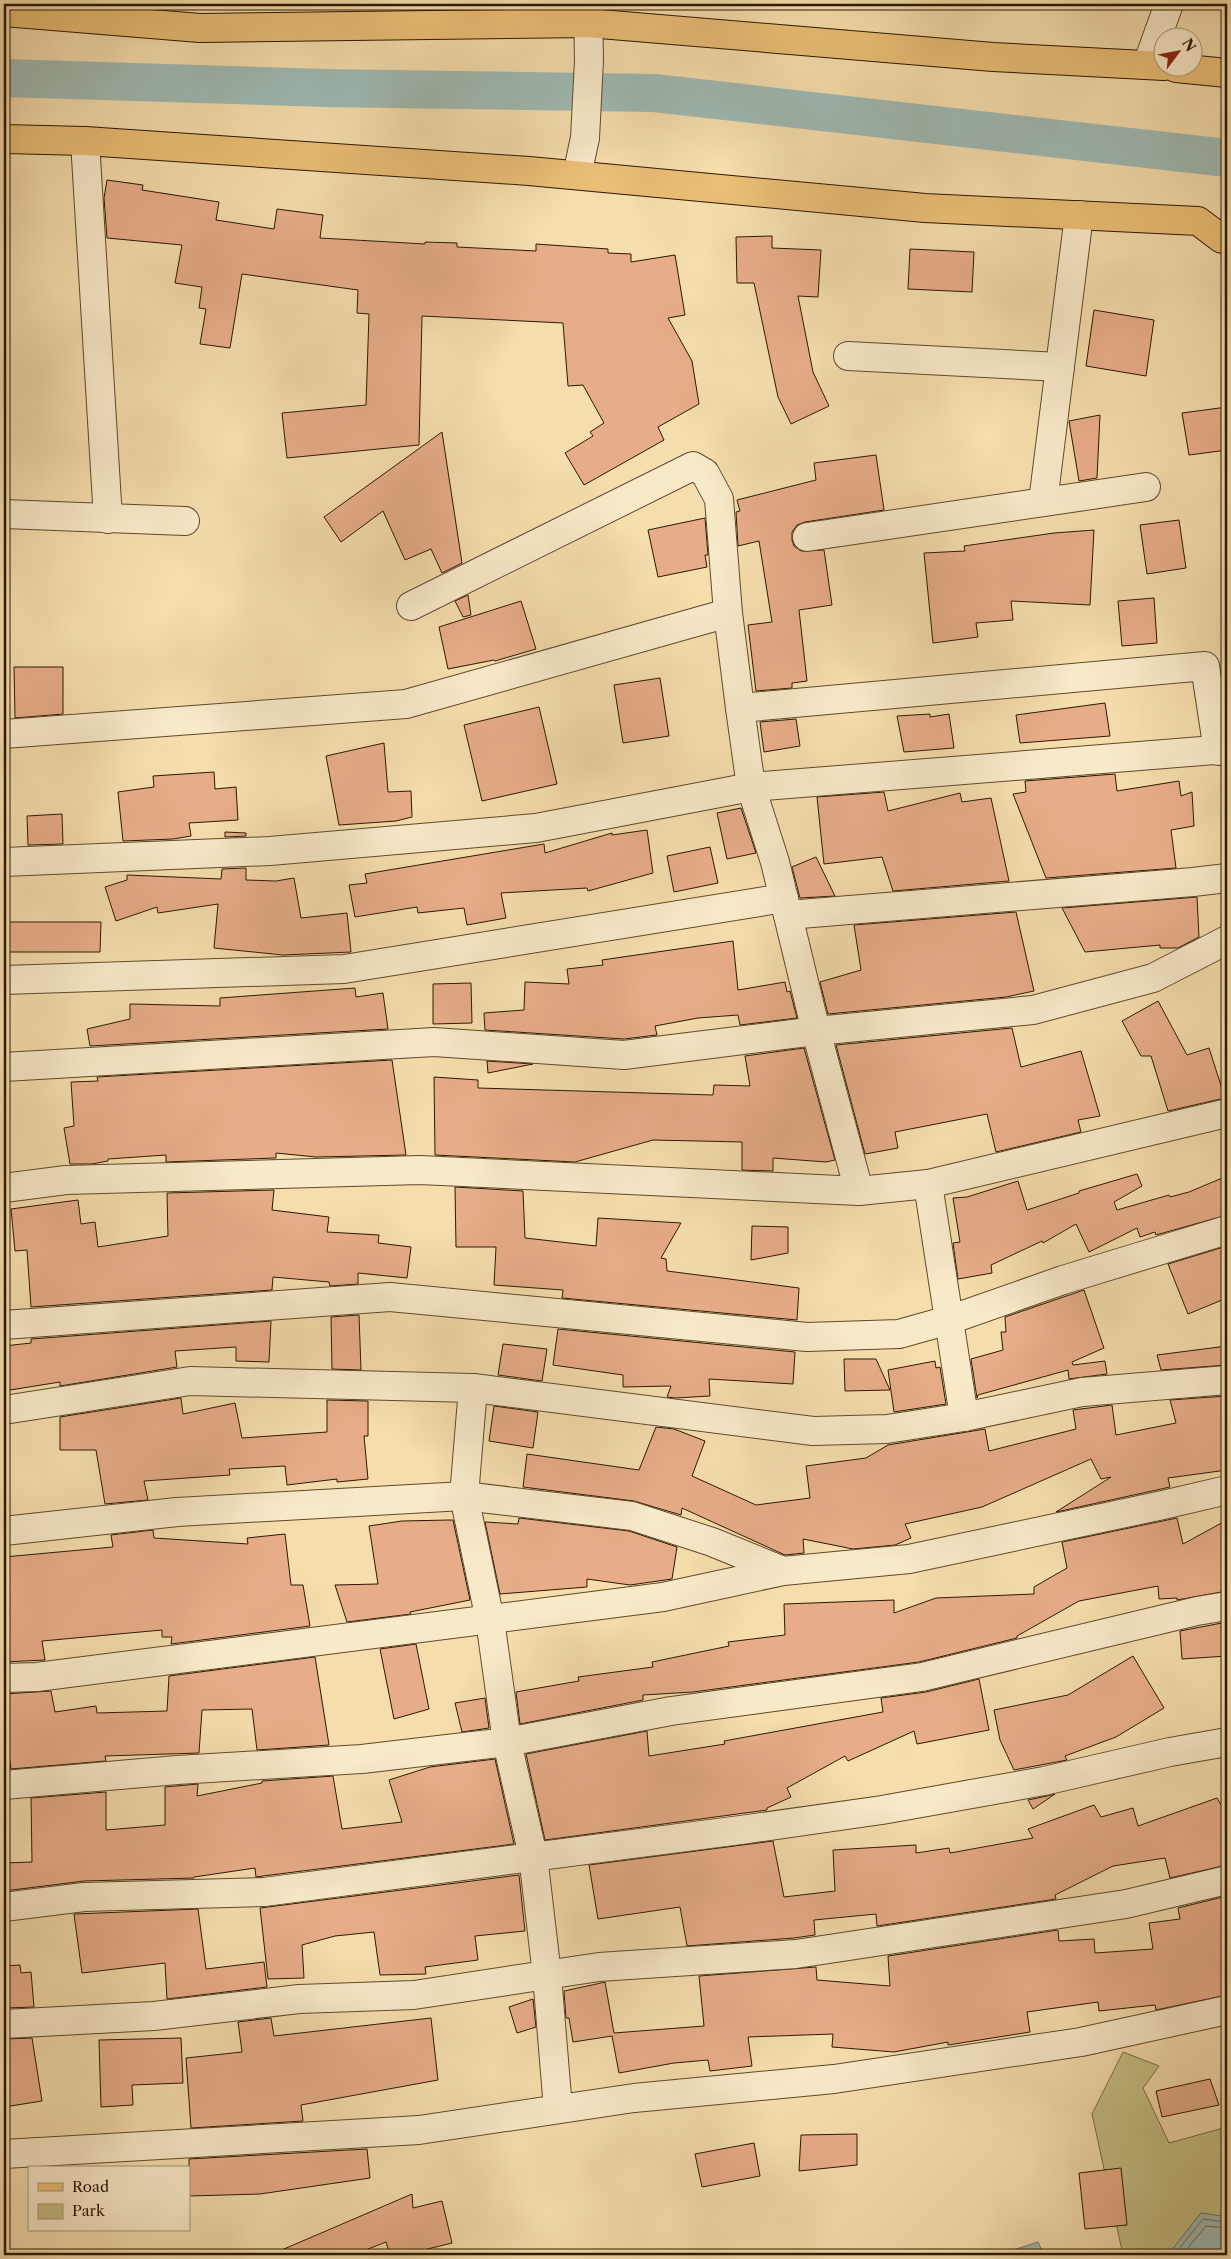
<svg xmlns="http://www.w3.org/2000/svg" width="1231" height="2259" viewBox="0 0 1231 2259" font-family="'Libre Caslon Text',serif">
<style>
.green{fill:#c4bf84;stroke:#786c42}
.water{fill:#9fbab3;stroke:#71796b}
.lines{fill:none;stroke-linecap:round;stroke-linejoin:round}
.shore{stroke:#65695a;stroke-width:1}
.canal{stroke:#9fbab3;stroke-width:38}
.building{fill:#e7ad88;stroke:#2b1800}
.minor-casing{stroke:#5e492b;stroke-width:30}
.major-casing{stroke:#2b1800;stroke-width:30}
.minor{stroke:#f8e9c9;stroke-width:28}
.major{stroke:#eabe76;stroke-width:28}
</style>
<rect width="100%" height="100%" fill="#f5ddac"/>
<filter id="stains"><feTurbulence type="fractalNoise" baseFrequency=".004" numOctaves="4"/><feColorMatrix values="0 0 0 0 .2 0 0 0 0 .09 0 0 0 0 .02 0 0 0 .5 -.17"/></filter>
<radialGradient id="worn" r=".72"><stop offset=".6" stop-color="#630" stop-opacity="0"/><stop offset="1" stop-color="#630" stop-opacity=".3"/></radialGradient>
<polygon class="green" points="1123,2052 1159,2066 1143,2088 1169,2143 1227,2127 1227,2217 1201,2213 1168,2255 1123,2255 1092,2114"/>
<g class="water">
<polygon points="1201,2213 1227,2217 1227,2255 1168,2255"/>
<polygon points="1038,2242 1044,2255 998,2255"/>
</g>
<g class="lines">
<g class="shore">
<polyline points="1174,2255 1203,2219 1227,2222"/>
<polyline points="1182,2255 1206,2226 1227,2228"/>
</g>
<polyline class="canal" points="4,78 325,88 654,93 1227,158"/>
</g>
<g class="building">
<polygon points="107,180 143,185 142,190 219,202 216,220 274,229 277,209 323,215 320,238 425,244 425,242 457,243 457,247 536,251 536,244 608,249 608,253 631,254 631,262 675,255 685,315 668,318 692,361 699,404 658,427 664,440 584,485 565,453 593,436 590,432 604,423 583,385 568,386 563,323 422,316 419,445 287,458 282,413 366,405 369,314 357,313 358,290 242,274 230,348 200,344 206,309 199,308 202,287 175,283 182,245 107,238 104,198"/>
<polygon points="772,236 772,248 821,250 818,297 798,296 813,372 829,406 791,424 778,397 754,283 737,283 736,237"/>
<polygon points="910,249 974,252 972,292 908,289"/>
<polygon points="1094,310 1154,320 1146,376 1086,366"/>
<polygon points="1227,407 1227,450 1189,455 1182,413"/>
<polygon points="1100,415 1097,478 1079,481 1069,421"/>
<polygon points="442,432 462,563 442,573 431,549 405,560 383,511 341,542 324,517"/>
<polygon points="876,455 884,510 805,522 797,525 792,532 792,540 794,546 801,551 824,550 832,605 799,610 807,681 792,683 792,688 756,691 748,625 772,622 759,541 738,546 736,512 740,511 737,500 816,480 814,463"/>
<polygon points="705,518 708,555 705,555 707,567 658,577 648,530"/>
<polygon points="1179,520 1186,568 1147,574 1140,525"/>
<polygon points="1094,530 1090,605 1011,601 1013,620 976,623 978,637 933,643 924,553 965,551 964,546 1054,533"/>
<polygon points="468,595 471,615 463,617 455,601"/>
<polygon points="1154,598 1157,643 1122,646 1118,601"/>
<polygon points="521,601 536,649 495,661 494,660 448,669 439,627"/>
<polygon points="14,667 63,667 63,714 15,718"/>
<polygon points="660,678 669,736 623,743 614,685"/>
<polygon points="1105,703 1110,736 1020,743 1016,715"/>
<polygon points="539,707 557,784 482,801 464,725"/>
<polygon points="930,714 930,717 949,714 954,748 904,752 897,716"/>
<polygon points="796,719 800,746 764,752 760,722"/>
<polygon points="384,743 388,792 411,791 412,817 396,821 339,825 326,756"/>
<polygon points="214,772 215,789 236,787 238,820 189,823 191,836 173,839 123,841 118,792 154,787 153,776"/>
<polygon points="1115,774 1117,791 1179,781 1181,796 1192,792 1194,826 1171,830 1176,868 1046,878 1013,794 1026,792 1025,781"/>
<polygon points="884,792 888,811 960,793 962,802 991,798 1009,881 893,891 882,857 824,864 817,797"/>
<polygon points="741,808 756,853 727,859 717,813"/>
<polygon points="62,814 63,844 28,845 27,816"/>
<polygon points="647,830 653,873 588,891 587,888 501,893 506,918 467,925 464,908 418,913 417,907 355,917 349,885 367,883 365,874 544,844 545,853 612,833 612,835"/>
<polygon points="225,832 246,833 246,836 225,837"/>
<polygon points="710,847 718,883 674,892 667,856"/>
<polygon points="816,857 835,896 800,898 792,867"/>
<polygon points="246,868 246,880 276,881 294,878 301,918 347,913 351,952 283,955 214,948 218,904 158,913 157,907 116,921 105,887 127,880 127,875 221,879 222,869"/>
<polygon points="1197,897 1199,937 1178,948 1160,948 1160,945 1085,952 1062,908"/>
<polygon points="1016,912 1034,991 1006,997 828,1014 820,982 861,970 854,925"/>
<polygon points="4,922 101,922 100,952 4,952"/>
<polygon points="733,941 738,990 785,982 787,992 790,991 797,1018 740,1025 738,1015 698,1018 655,1026 657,1035 624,1039 485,1030 484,1013 524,1010 525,982 569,984 567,969 603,965 602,960"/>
<polygon points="471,983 472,1023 433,1024 433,984"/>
<polygon points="355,988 356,997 383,993 388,1029 90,1046 87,1029 130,1019 130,1004 220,1006 220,998"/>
<polygon points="1158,1001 1187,1055 1209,1048 1225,1098 1168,1111 1151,1056 1141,1056 1122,1021"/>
<polygon points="1012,1028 1021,1067 1081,1051 1100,1116 1078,1120 1081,1132 996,1152 987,1114 895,1132 898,1148 865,1154 836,1045"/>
<polygon points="804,1048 835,1160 826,1162 773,1158 773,1171 742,1170 742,1142 653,1140 575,1162 435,1155 434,1077 478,1080 478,1088 713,1095 714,1085 750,1086 745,1056"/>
<polygon points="392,1060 406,1155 316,1157 276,1153 276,1158 166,1162 166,1155 108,1159 108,1161 92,1164 70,1164 64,1128 74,1126 71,1082 98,1081 97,1077"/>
<polygon points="487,1061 533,1064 488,1073"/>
<polygon points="1137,1174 1142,1186 1114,1202 1117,1210 1169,1195 1170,1197 1189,1192 1227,1176 1227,1215 1156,1235 1155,1232 1140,1237 1137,1228 1089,1252 1076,1224 1043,1243 1042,1241 991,1265 992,1273 958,1279 953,1243 960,1242 953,1198 967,1197 1018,1181 1027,1210 1079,1193 1079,1191"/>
<polygon points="455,1187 523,1191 525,1238 596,1246 598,1218 681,1223 661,1258 666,1259 667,1271 799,1288 797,1320 562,1298 563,1290 494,1285 496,1247 456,1247"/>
<polygon points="274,1190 272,1210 329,1217 327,1232 379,1235 378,1243 411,1247 407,1278 358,1273 358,1284 330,1286 329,1282 273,1277 272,1290 31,1307 27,1250 15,1251 11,1209 78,1200 81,1224 95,1222 98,1247 168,1236 167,1193"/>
<polygon points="752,1226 788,1227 788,1253 751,1260"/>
<polygon points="1227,1246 1227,1298 1188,1314 1168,1264"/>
<polygon points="1084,1290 1104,1348 1072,1362 1073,1365 1105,1361 1107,1374 1069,1379 1068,1370 978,1395 977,1398 971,1359 1003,1350 1001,1332 1006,1332 1005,1317"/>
<polygon points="359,1315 361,1370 332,1369 331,1317"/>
<polygon points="271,1321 269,1362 236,1361 236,1347 175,1351 177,1367 60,1386 60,1382 4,1391 4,1346 31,1343 31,1339"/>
<polygon points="558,1329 795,1352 793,1384 709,1379 710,1396 675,1398 667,1397 671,1386 623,1387 623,1375 553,1365"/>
<polygon points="503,1344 547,1349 542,1381 498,1375"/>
<polygon points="1227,1346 1227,1365 1161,1370 1157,1355"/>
<polygon points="844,1359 876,1359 890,1390 845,1391"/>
<polygon points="935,1361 936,1368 940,1367 946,1404 894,1412 888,1370"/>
<polygon points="1227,1396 1227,1470 1168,1478 1170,1487 1056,1512 1111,1477 1101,1479 1091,1459 982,1507 905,1524 911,1538 895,1545 853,1549 803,1539 804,1553 785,1555 682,1508 681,1515 634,1501 523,1487 527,1454 639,1470 656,1427 674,1429 705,1441 692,1476 756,1505 810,1498 806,1466 866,1458 888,1445 985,1429 989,1451 1076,1429 1073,1410 1112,1405 1116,1435 1176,1423 1170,1400"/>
<polygon points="181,1398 183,1414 235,1403 242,1438 327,1432 327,1400 368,1401 368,1436 364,1436 368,1479 337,1482 337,1479 287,1485 285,1466 229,1469 230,1475 144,1481 148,1500 105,1504 96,1450 60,1450 60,1417"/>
<polygon points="494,1406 538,1412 533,1448 489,1441"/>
<polygon points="519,1518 629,1531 677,1547 672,1579 630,1585 587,1579 587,1587 500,1594 485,1522 518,1524"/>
<polygon points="1177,1518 1183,1544 1227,1520 1227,1591 1177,1600 1177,1598 1159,1599 1158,1586 1079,1601 1017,1636 1017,1638 919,1662 693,1692 643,1695 643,1700 520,1724 516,1692 579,1681 578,1677 653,1667 652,1662 729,1646 728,1642 785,1635 784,1604 894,1600 894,1613 936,1598 1034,1594 1034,1587 1067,1568 1062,1542"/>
<polygon points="449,1520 453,1520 470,1600 410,1612 411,1614 347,1622 335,1585 378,1584 369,1526 402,1521"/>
<polygon points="153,1530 154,1538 248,1544 247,1538 285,1534 291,1585 303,1585 310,1626 171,1644 172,1637 162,1637 162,1630 42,1641 45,1660 4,1662 4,1557 113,1547 111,1535"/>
<polygon points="1227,1622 1227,1656 1182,1659 1180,1631"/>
<polygon points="416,1644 429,1709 394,1719 380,1649"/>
<polygon points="1133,1656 1164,1708 1116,1737 1065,1756 1067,1760 1014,1770 1000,1740 994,1710 1068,1695"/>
<polygon points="315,1657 329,1745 257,1750 252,1709 202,1710 199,1753 105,1756 106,1761 11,1769 4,1720 4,1694 51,1691 55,1712 96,1706 97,1713 167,1711 169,1676"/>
<polygon points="979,1679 989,1730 917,1744 914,1731 848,1761 845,1756 787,1788 791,1797 767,1808 767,1810 545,1840 526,1754 647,1731 649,1756 725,1744 724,1741 883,1712 881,1698 926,1692"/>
<polygon points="485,1698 489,1728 462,1732 455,1703"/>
<polygon points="495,1759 514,1844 263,1876 256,1877 255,1868 194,1877 194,1878 84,1881 4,1891 4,1863 32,1862 31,1798 106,1792 106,1830 165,1825 165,1787 198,1784 197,1796 262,1783 262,1781 333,1776 342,1829 402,1822 389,1780 430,1767"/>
<polygon points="1055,1794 1033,1809 1028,1800 1047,1796"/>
<polygon points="1217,1798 1227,1815 1227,1865 1170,1878 1165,1858 1113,1866 1055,1895 1056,1899 877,1926 876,1914 814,1920 815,1935 794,1938 687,1946 680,1907 598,1919 589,1865 773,1841 784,1897 835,1891 833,1850 916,1845 916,1853 949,1848 950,1853 1033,1838 1028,1829 1094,1805 1101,1817 1133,1808 1138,1826"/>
<polygon points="519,1875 525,1931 475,1936 478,1960 425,1967 426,1974 380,1975 374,1932 335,1936 302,1945 304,1978 268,1979 260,1908"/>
<polygon points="1227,1896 1227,1995 1156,2010 1155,2005 1099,2011 1098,2002 1027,2012 1030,2032 948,2045 948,2042 894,2052 832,2047 833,2034 748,2037 752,2066 710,2071 708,2060 674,2063 619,2073 612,2036 573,2042 569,2018 566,2018 564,1991 601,1983 605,1982 614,2033 704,2026 699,1976 816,1967 817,1980 890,1986 888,1956 1058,1930 1059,1941 1094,1939 1095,1953 1153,1949 1149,1923 1180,1919 1178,1908"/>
<polygon points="198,1909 206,1969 264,1962 267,1987 167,1999 165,1963 82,1973 74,1914"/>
<polygon points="20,1965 21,1973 31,1972 34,2007 4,2008 4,1966"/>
<polygon points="533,1999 536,2027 517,2033 509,2007"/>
<polygon points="271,2018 274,2036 431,2018 438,2080 301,2105 303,2121 191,2128 186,2058 242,2052 238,2022"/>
<polygon points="32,2038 42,2101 4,2107 4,2039"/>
<polygon points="181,2038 183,2083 132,2085 133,2105 101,2107 99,2040"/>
<polygon points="1210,2079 1219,2105 1162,2117 1156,2091"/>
<polygon points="857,2134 857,2165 799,2171 801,2135"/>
<polygon points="754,2143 760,2176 702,2187 695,2154"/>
<polygon points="367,2149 370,2178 260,2194 189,2196 189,2159"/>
<polygon points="1121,2168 1127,2225 1085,2229 1079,2173"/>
<polygon points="412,2194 413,2208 442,2201 452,2243 403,2255 390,2255 386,2242 353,2255 270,2255"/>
</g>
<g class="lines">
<defs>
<g id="minor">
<polyline points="1147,65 1169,4"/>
<polyline points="85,141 108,519"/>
<polyline points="577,175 585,138 589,60 588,4"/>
<polyline points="848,356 1060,367"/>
<polyline points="1043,502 1079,215"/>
<polyline points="4,514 185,521"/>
<polyline points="807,537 1146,487"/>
<polyline points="411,606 693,466 705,473 719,499 728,613"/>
<polyline points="4,734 406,704 728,613 740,708"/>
<polyline points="4,862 270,851 536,828 751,787 1227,749"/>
<polyline points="788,915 1193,882 1227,878"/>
<polyline points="4,980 344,969 784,898"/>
<polyline points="4,1067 434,1042 624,1055 816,1031 1033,1010 1153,978 1227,940"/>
<polyline points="928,1184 964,1417"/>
<polyline points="4,1188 66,1180 420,1170 859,1191 928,1184 1227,1113"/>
<polyline points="859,1191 816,1031 775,862 751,787 740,708 1205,666 1218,751"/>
<polyline points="4,1325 390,1297 807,1337 899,1334 949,1320 1063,1280 1227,1230"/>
<polyline points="473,1388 464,1496 490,1620 507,1742 533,1856 547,1975 558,2109"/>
<polyline points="4,1410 190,1381 473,1388 813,1431 887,1429 964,1417 1082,1392 1227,1380"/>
<polyline points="4,1531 177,1512 464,1496 632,1516 712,1542 783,1571"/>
<polyline points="4,1678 37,1677 663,1597 783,1571 909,1559 1163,1505 1227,1490"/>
<polyline points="4,1785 177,1770 362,1759 507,1742 671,1711 922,1677 1197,1611 1227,1606"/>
<polyline points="4,1907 84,1897 264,1892 748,1829 882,1810 1044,1781 1170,1752 1227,1742"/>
<polyline points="4,2024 154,2016 299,1999 414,1995 599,1967 796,1954 1126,1904 1227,1880"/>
<polyline points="4,2154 419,2130 634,2098 834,2079 1081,2042 1227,2010"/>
</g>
<g id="major">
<polyline points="4,12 200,28 588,23 993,57 1164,66"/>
<polyline points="1176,68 1227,73"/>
<polyline points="4,139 85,141 529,171 925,208 1198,221 1222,239 1227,239"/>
</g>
</defs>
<use href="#minor" class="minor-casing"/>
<use href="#major" class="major-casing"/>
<use href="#minor" class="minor"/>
<use href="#major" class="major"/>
</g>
<rect width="1231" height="2259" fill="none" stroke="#f5ddac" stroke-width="20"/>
<rect x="5" y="5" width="1221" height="2249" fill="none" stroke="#2b1800" stroke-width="2.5"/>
<rect x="10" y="10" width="1211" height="2239" fill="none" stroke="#2b1800"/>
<rect x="28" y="2166" width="162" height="65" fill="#f8e9c9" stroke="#a69579"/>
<rect x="38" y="2183" width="25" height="8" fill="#eabe76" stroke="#a69579"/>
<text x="72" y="2192" font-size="15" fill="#2b1800">Road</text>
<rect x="38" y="2204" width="25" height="15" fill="#c4bf84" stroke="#a69579"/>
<text x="72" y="2216" font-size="15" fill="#2b1800">Park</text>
<g transform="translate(1178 52) rotate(58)"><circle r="24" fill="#f8e9c9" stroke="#a69579"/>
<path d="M0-4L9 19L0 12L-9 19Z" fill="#8f2418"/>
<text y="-8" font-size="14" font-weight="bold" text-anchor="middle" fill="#2b1800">N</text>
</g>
<rect width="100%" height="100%" filter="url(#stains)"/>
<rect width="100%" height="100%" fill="url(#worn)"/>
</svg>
